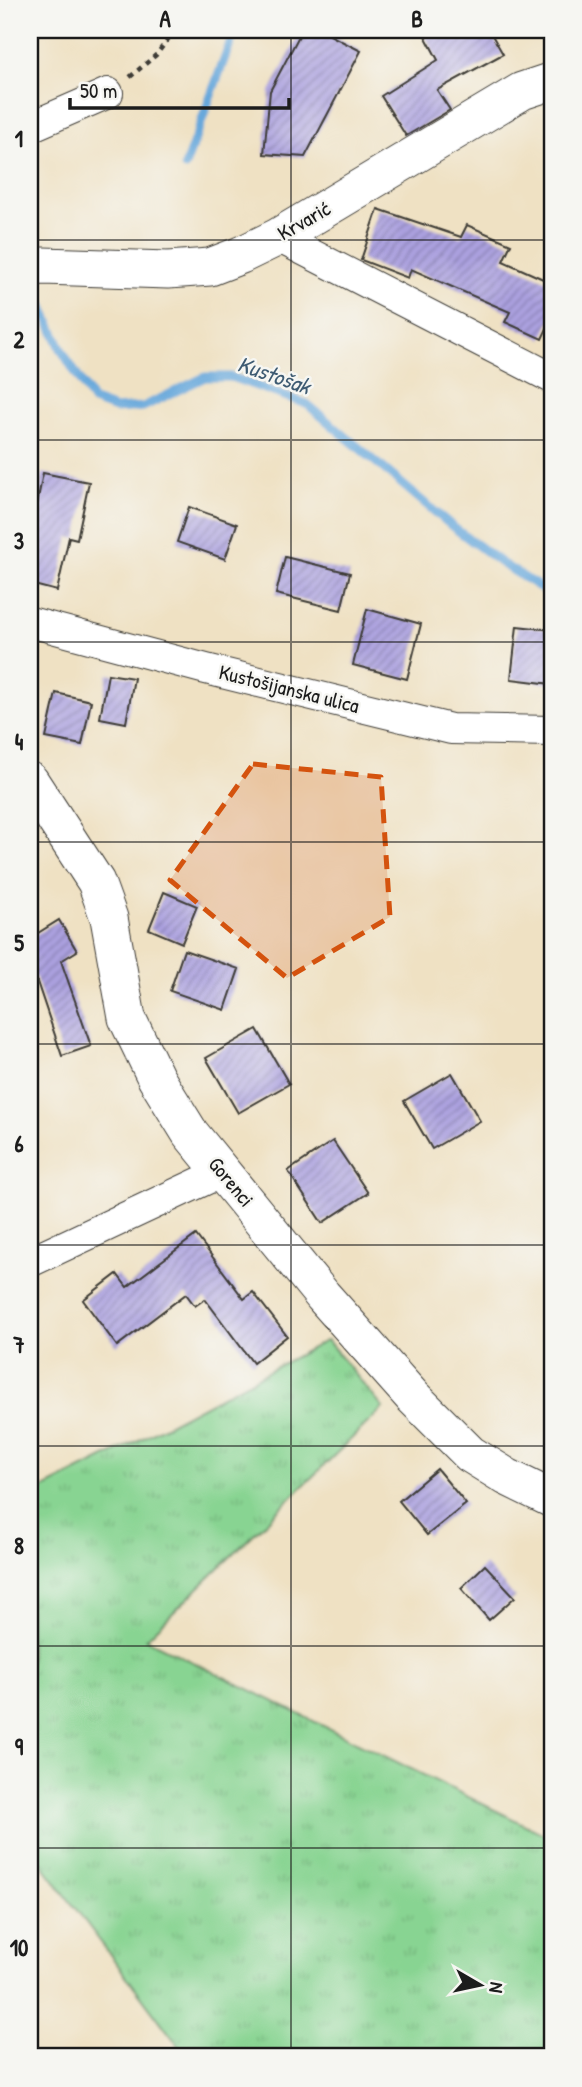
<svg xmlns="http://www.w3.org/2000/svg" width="582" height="2087" viewBox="0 0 582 2087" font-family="'Patrick Hand',sans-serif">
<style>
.grass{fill:url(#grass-tufts);stroke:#527857;stroke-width:2}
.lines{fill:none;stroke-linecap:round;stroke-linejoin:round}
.stream{stroke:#67a8db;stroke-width:9}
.building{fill:url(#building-hatch)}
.minor-casing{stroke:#3c3a35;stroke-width:32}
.tertiary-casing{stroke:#3c3a35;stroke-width:39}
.path{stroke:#3c3a35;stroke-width:4.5;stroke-dasharray:5 5;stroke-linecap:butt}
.minor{stroke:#fff;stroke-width:30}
.tertiary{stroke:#fff;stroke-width:37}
.marked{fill:#d4530e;fill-opacity:0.2;stroke:#d4530e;stroke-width:5;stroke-dasharray:14 9;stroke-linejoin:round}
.grid{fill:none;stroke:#1c1c1c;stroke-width:2;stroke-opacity:0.55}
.labels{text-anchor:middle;stroke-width:5;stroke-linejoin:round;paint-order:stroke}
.street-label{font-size:21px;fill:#1c1c1c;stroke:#f6f6f2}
.water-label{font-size:23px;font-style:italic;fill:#3e5b72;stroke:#f6f6f2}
.neatline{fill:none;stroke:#1c1c1c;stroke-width:2.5}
.grid-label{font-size:23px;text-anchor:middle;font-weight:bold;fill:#1c1c1c}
</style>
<defs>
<pattern id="grass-tufts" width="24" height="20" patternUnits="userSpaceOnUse" patternTransform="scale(1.75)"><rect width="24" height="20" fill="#88d492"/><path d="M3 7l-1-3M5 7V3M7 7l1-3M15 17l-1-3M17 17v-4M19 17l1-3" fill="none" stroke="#75b57d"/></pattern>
<pattern id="building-hatch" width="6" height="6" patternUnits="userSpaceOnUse" patternTransform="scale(1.75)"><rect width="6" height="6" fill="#aba0df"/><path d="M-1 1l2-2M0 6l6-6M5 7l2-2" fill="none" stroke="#8a82b4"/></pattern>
</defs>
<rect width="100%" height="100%" fill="#f6f6f2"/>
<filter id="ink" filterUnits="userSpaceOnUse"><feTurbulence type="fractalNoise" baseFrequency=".0143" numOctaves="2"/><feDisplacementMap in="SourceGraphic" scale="14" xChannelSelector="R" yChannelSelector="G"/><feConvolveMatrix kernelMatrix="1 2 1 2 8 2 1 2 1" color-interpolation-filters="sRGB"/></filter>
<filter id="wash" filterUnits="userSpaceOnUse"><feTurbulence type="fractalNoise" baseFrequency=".00686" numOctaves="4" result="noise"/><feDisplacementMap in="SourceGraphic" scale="28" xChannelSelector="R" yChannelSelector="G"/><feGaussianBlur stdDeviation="1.57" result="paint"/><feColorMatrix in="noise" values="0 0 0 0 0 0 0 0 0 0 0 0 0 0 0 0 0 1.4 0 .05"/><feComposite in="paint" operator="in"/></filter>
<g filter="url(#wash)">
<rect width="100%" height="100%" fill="#efe1c3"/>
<polygon class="grass" points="327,1340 383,1408 146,1639 552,1838 552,2057 187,2057 30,1848 30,1495 139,1440"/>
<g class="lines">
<g class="stream">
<polyline points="185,166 235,30"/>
<polyline points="30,296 41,302 62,351 93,401 115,409 143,407 205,377 231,377 307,404 453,527 501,563 552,595"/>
</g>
</g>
<g id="blocks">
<g class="building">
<polygon points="302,30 320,30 361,51 305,157 264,154 270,91"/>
<polygon points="422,30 489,30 503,54 437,90 450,110 406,136 381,96 438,60"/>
<polygon points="378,209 461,237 467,225 511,244 503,261 552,283 552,318 542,339 505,322 510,312 411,269 408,278 361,260"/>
<polygon points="43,473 89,482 77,539 69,537 57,591 30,584 30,540"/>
<polygon points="189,507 237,524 225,559 177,542"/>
<polygon points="285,557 350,573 341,610 276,594"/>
<polygon points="367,609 421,624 407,679 353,665"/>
<polygon points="517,626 552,630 552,684 511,679"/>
<polygon points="108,674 134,678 126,723 100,718"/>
<polygon points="56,693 91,701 82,745 46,738"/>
<polygon points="164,892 197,906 182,943 149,929"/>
<polygon points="59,920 77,951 61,961 91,1046 62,1056 35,976 30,980 30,938"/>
<polygon points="184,950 239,969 225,1010 170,991"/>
<polygon points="257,1029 289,1084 238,1113 206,1058"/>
<polygon points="452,1073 480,1121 432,1149 404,1101"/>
<polygon points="333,1141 368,1193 322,1223 288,1171"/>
<polygon points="196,1235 244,1299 253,1292 287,1336 253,1363 205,1299 195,1306 186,1294 117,1346 83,1300 117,1274 127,1287"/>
<polygon points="437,1469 466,1504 427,1535 399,1501"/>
<polygon points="485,1565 515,1597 489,1620 461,1588"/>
</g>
</g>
</g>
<g filter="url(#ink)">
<use href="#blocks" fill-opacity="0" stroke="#3c3a35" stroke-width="2"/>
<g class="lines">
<defs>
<g id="minor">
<polyline points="30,127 108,93"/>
<polyline points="278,237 552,378"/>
<polyline points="30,622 206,669 451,729 552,731"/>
<polyline points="30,1262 222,1172"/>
</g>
<g id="tertiary">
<polyline points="30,268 43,266 168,270 210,267 241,255 278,237 522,91 552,81"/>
<polyline points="30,781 96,882 109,918 127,1018 156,1078 190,1133 323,1296 412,1396 470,1454 507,1477 552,1499"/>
</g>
</defs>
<use href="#minor" class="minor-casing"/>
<use href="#tertiary" class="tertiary-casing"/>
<polyline class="path" points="130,77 156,55 175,30"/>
<use href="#minor" class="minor"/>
<use href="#tertiary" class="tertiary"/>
</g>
</g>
<path class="marked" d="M253,764L381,777L390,917L287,978L170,880Z"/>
<path class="grid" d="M291,30V2057M30,240H552M30,440H552M30,642H552M30,842H552M30,1044H552M30,1245H552M30,1446H552M30,1646H552M30,1848H552"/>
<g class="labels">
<g class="street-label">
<text transform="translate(304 221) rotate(-30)" y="7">Krvarić</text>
<text transform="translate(289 689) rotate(14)" y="7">Kustošijanska ulica</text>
<text transform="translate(231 1182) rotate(50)" y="7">Gorenci</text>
</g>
<g class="water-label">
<text transform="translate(274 375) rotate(19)" y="8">Kustošak</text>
</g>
</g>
<rect width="582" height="2087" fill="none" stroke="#f6f6f2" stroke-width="77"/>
<g transform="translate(480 1985) rotate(99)" stroke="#f6f6f2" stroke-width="5" paint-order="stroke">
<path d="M0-5L12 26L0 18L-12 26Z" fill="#1c1c1c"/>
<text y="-10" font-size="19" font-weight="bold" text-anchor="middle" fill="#1c1c1c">N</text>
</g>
<path d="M70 98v10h219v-10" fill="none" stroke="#1c1c1c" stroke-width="3.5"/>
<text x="80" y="98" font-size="21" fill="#1c1c1c" stroke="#f6f6f2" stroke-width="5" paint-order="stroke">50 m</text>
<rect x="38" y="38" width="506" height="2010" class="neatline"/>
<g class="grid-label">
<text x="165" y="27">A</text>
<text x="417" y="27">B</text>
<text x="19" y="147">1</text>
<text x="19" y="348">2</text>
<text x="19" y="549">3</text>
<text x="19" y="750">4</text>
<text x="19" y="951">5</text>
<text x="19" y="1152">6</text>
<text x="19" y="1353">7</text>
<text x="19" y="1554">8</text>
<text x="19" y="1755">9</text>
<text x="19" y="1956">10</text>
</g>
</svg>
